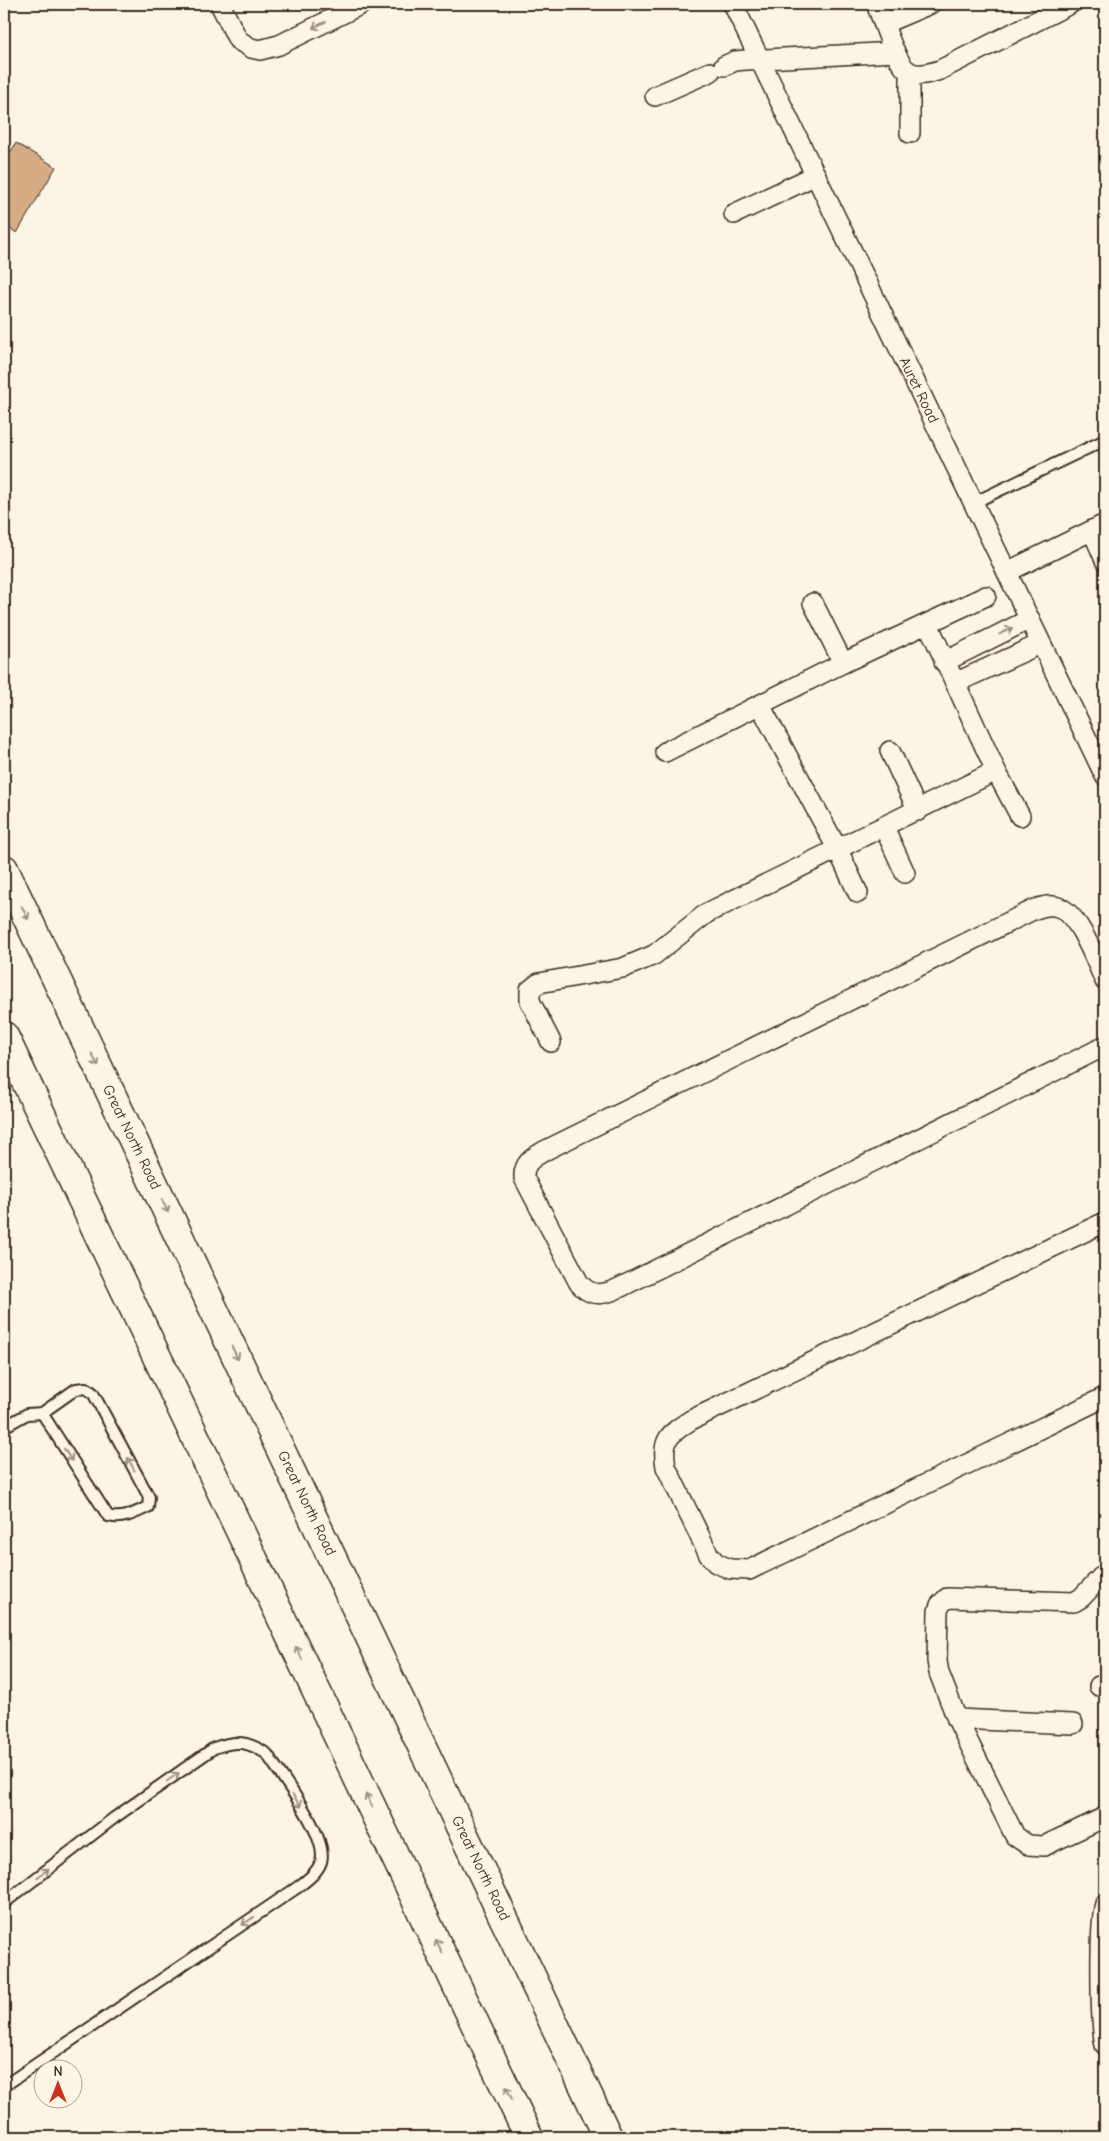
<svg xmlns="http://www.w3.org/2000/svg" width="1109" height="2141" viewBox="0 0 1109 2141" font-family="'Comic Neue',sans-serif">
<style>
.building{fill:#d5ac86;stroke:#3b2a1e}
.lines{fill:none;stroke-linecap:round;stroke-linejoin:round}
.lane-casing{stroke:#3b2a1e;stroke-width:14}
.street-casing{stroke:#3b2a1e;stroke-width:22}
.secondary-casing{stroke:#3b2a1e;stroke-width:31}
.lane{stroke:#fcf5e5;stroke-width:10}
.street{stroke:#fcf5e5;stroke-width:19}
.secondary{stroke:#fcf5e5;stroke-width:28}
.oneway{stroke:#9c9082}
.labels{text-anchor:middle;stroke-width:4;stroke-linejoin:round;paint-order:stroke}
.street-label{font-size:15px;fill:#3b2a1e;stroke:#fcf5e5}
</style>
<rect width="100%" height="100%" fill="#fcf5e5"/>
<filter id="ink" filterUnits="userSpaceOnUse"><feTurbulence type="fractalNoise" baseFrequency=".02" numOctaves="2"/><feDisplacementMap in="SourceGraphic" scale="10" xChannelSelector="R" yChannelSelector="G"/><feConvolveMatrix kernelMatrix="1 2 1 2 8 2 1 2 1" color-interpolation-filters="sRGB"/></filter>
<g filter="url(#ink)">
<polygon class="building" points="16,143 56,167 17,233 4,225 4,163"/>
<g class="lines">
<defs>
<g id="lane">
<polyline points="973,503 1105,440"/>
<path d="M4,1427L27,1414L42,1413L76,1389L86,1388L93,1393L149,1497L148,1507C135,1513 122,1520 108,1516L42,1413"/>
<path d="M4,1903L114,1818L214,1748C236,1740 248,1741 267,1754C281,1776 329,1837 321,1862C317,1873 307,1880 298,1887L4,2086"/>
</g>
<g id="street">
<polyline points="220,4 238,40 251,48 260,50 279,45 362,4"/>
<polyline points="733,4 1105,776"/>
<path d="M876,4C883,19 896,66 910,72C919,77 931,73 940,70L1070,4"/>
<polyline points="885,23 930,4"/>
<polyline points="724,66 735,61 746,60 895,52"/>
<polyline points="910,73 910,133"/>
<polyline points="655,96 710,72"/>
<polyline points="734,214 816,175"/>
<polyline points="1092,530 1105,560"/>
<polyline points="1007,572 1105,524"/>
<polyline points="813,603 843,663"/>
<polyline points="928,624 996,771 1020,816"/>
<polyline points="944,662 1030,619"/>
<polyline points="955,683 1040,644"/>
<polyline points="760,705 838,850 858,893"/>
<polyline points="890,751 918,811"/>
<polyline points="665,752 843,663 986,596"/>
<polyline points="884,827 905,873"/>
<path d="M1105,981C1096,962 1079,913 1058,907C1050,904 1042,907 1035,909L546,1150C534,1157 523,1162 524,1178L579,1283C591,1298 605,1295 621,1287L1105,1046"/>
<polyline points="551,1042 530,1001 530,990 539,983 623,968 654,955 707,913 996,771"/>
<path d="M1105,1222L691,1420C669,1434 661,1440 666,1467L709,1555L716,1563L730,1569L749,1570L1105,1397"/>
<polyline points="1105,1573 1081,1598 1074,1602 947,1598 940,1605 938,1611 937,1661 939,1673 957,1719 1015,1836 1028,1845 1044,1846 1105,1817"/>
<polyline points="1099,1686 1105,1686"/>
<polyline points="957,1719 1073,1724"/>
<path d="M1105,1904C1099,1921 1100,2027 1105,2045"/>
</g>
<g id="secondary">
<polyline points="4,869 608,2137"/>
<polyline points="4,1036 529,2137"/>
</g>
</defs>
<use href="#lane" class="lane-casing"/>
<use href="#street" class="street-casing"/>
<use href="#secondary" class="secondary-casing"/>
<use href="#lane" class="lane"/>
<use href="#street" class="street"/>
<use href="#secondary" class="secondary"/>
</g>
<defs><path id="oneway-shaft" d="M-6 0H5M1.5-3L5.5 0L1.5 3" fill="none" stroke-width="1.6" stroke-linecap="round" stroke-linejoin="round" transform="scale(1.25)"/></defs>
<g class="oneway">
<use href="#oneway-shaft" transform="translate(319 25) rotate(154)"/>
<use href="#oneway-shaft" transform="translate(1006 631) rotate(-27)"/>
<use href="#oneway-shaft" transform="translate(25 913) rotate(64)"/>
<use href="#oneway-shaft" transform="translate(95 1060) rotate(64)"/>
<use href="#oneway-shaft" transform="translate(165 1206) rotate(64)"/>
<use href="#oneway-shaft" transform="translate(235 1353) rotate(64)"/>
<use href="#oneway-shaft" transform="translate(68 1455) rotate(58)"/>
<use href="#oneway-shaft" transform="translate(131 1464) rotate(-118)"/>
<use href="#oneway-shaft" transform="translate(299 1653) rotate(-116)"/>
<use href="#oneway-shaft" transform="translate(173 1777) rotate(-35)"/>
<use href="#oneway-shaft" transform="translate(369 1800) rotate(-116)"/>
<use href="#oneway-shaft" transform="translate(297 1801) rotate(57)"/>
<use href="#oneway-shaft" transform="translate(43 1873) rotate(-37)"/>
<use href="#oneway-shaft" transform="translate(248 1921) rotate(146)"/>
<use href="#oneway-shaft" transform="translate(439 1946) rotate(-116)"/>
<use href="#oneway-shaft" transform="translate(509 2093) rotate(-115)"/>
</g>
</g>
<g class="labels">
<g class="street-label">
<text transform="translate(919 390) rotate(64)" y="5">Auret Road</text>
<text transform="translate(132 1137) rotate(64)" y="5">Great North Road</text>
<text transform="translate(307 1503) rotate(64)" y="5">Great North Road</text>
<text transform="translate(481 1868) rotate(64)" y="5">Great North Road</text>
</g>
</g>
<rect width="1109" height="2141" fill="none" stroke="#fcf5e5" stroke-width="20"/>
<rect x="10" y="10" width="1089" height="2121" fill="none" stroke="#3b2a1e" stroke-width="2" filter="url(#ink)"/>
<g transform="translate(58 2084)"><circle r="24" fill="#fcf5e5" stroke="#afa495"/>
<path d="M0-4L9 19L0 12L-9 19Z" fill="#c8321e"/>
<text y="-8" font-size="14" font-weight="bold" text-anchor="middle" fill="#3b2a1e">N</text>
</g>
</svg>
